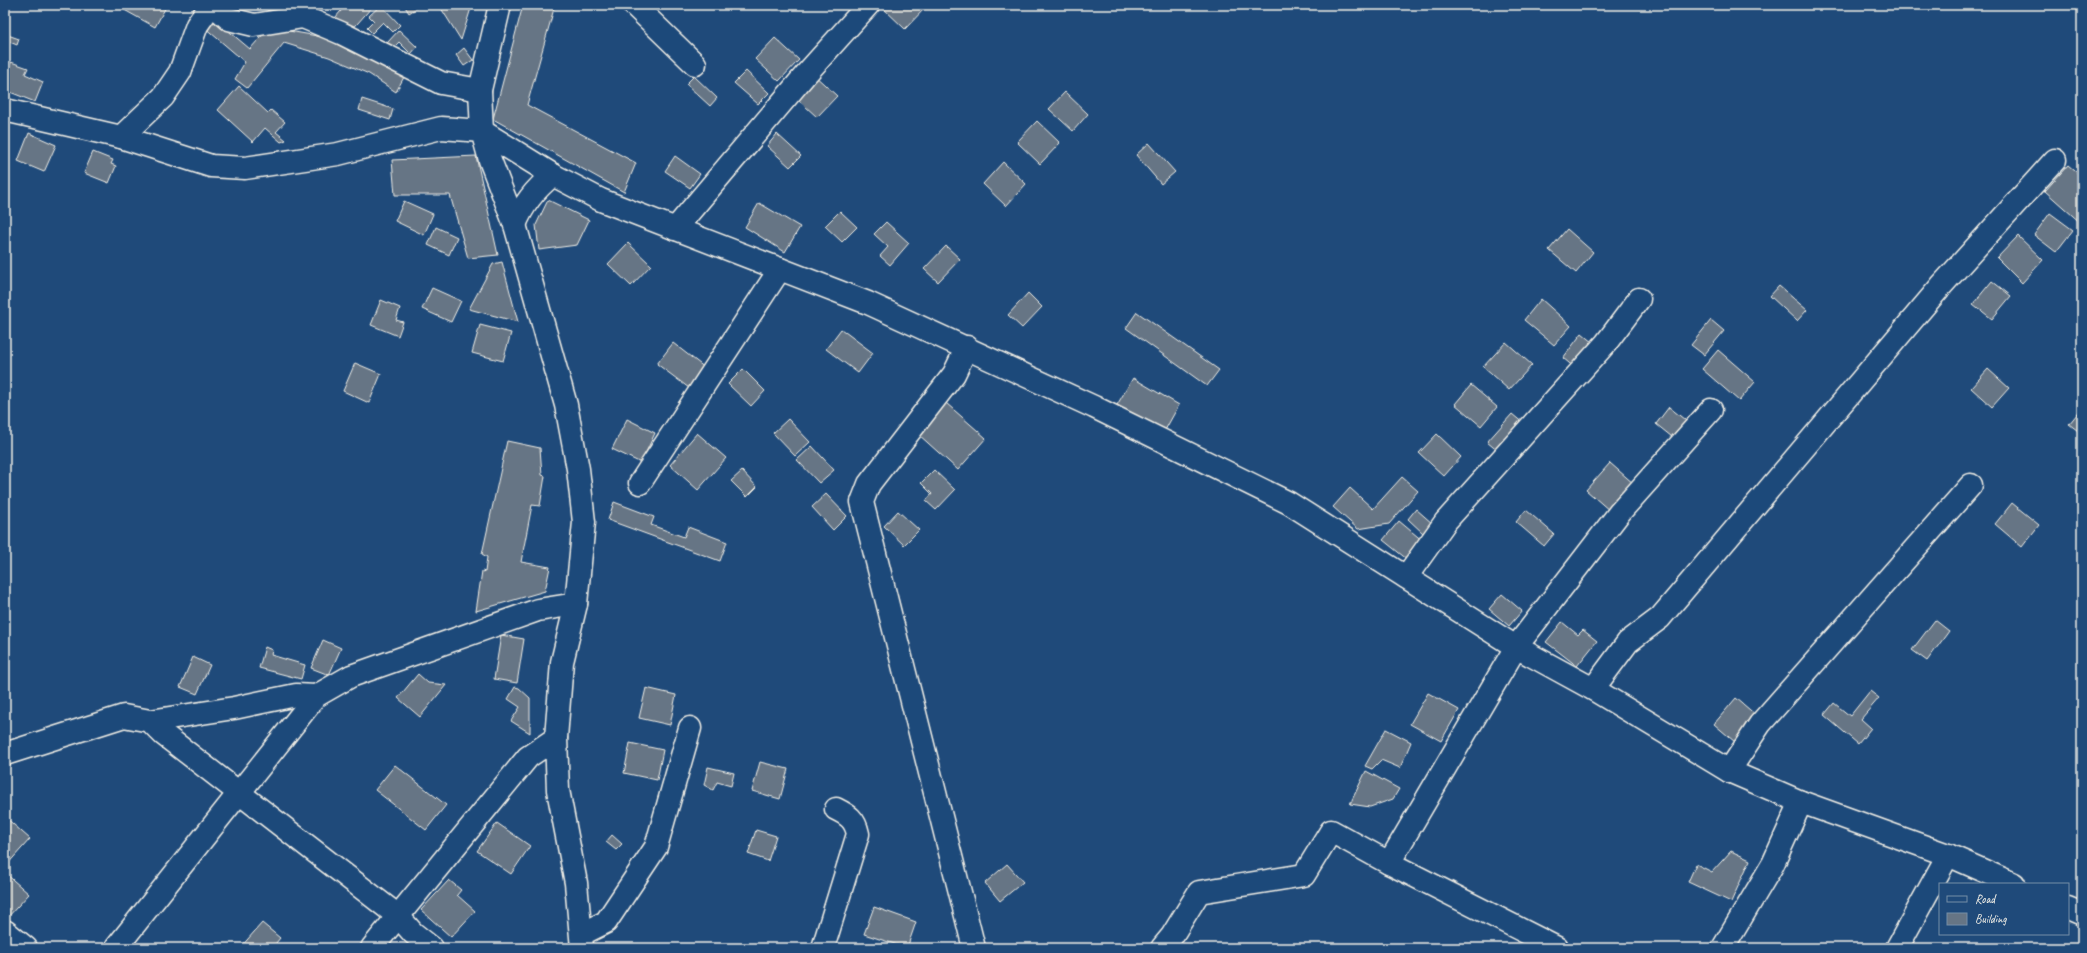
<svg xmlns="http://www.w3.org/2000/svg" width="2087" height="953" viewBox="0 0 2087 953" font-family="Caveat,sans-serif">
<style>
.building{fill:#667585;stroke:#f4f1e8}
.lines{fill:none;stroke-linecap:round;stroke-linejoin:round}
.minor-casing{stroke:#f4f1e8;stroke-width:25}
.minor{stroke:#1f4a7a;stroke-width:22}
</style>
<rect width="100%" height="100%" fill="#1f4a7a"/>
<filter id="ink" filterUnits="userSpaceOnUse"><feTurbulence type="fractalNoise" baseFrequency=".025" numOctaves="2"/><feDisplacementMap in="SourceGraphic" scale="8" xChannelSelector="R" yChannelSelector="G"/><feConvolveMatrix kernelMatrix="1 2 1 2 8 2 1 2 1" color-interpolation-filters="sRGB"/></filter>
<g filter="url(#ink)">
<g class="building">
<polygon points="121,5 167,5 155,27 119,7"/>
<polygon points="268,5 293,5 288,9 268,12"/>
<polygon points="346,5 369,5 372,7 350,32 335,18"/>
<polygon points="381,5 400,25 393,32 383,22 372,33 367,28 374,21 369,16"/>
<polygon points="404,5 421,5 409,13"/>
<polygon points="439,5 472,5 461,40"/>
<polygon points="523,5 555,5 527,105 636,163 624,192 493,119"/>
<polygon points="884,5 922,5 925,8 905,29 882,7"/>
<polygon points="212,17 250,49 267,30 289,31 323,37 404,77 396,92 369,74 329,57 284,43 247,88 235,79 245,62 204,27"/>
<polygon points="399,30 417,47 411,54 399,42 393,48 387,43"/>
<polygon points="5,34 19,39 17,45 5,40"/>
<polygon points="775,38 799,60 779,81 755,59"/>
<polygon points="464,48 473,60 464,66 456,55"/>
<polygon points="11,62 28,68 25,74 43,82 35,102 5,90 5,77"/>
<polygon points="746,71 769,93 758,104 734,83"/>
<polygon points="813,74 837,96 817,117 793,95"/>
<polygon points="694,76 717,98 710,106 686,84"/>
<polygon points="239,86 268,113 271,110 285,122 276,132 286,140 281,142 265,128 253,142 218,110"/>
<polygon points="1065,92 1088,114 1073,131 1049,109"/>
<polygon points="362,99 393,109 390,120 359,110"/>
<polygon points="1037,121 1060,143 1040,164 1017,142"/>
<polygon points="29,133 56,145 44,172 18,161"/>
<polygon points="777,134 801,156 790,167 767,146"/>
<polygon points="1149,143 1175,172 1161,184 1136,155"/>
<polygon points="93,152 113,160 111,164 116,166 109,183 84,173"/>
<polygon points="476,156 498,255 468,258 450,195 395,195 392,160"/>
<polygon points="675,156 700,174 690,188 665,171"/>
<polygon points="1003,162 1026,184 1006,206 983,184"/>
<polygon points="2068,165 2082,177 2082,224 2045,191"/>
<polygon points="548,200 589,220 577,245 539,250 536,225"/>
<polygon points="404,201 433,214 424,235 395,221"/>
<polygon points="759,203 800,227 785,252 745,227"/>
<polygon points="840,211 857,227 842,242 825,226"/>
<polygon points="2050,213 2073,230 2056,252 2034,235"/>
<polygon points="886,222 909,243 890,265 880,256 888,247 874,234"/>
<polygon points="436,227 457,237 449,255 428,245"/>
<polygon points="1567,229 1593,252 1576,273 1549,250"/>
<polygon points="2018,236 2043,260 2022,283 1997,258"/>
<polygon points="628,243 651,265 631,286 608,264"/>
<polygon points="946,246 960,259 938,282 924,269"/>
<polygon points="502,262 518,322 469,309 493,264"/>
<polygon points="1992,281 2011,296 1992,319 1973,304"/>
<polygon points="1779,286 1807,310 1797,321 1770,296"/>
<polygon points="432,288 461,301 451,322 422,309"/>
<polygon points="1028,293 1042,307 1022,328 1008,315"/>
<polygon points="1541,299 1571,326 1554,345 1524,320"/>
<polygon points="381,300 400,308 396,320 403,322 398,336 371,325"/>
<polygon points="1137,312 1219,370 1207,386 1126,328"/>
<polygon points="1711,320 1724,331 1704,355 1691,345"/>
<polygon points="480,325 511,333 503,361 472,353"/>
<polygon points="841,329 873,353 858,373 826,349"/>
<polygon points="1582,333 1594,343 1575,368 1563,358"/>
<polygon points="1506,342 1532,365 1509,390 1483,367"/>
<polygon points="673,343 705,368 689,388 657,364"/>
<polygon points="1718,350 1755,382 1739,401 1702,369"/>
<polygon points="355,363 381,374 369,403 343,391"/>
<polygon points="743,369 765,391 751,406 728,384"/>
<polygon points="1988,369 2009,388 1992,407 1971,388"/>
<polygon points="1133,378 1179,405 1164,432 1117,405"/>
<polygon points="1471,385 1497,407 1481,426 1455,404"/>
<polygon points="946,403 986,438 958,470 918,434"/>
<polygon points="1669,407 1690,424 1677,441 1656,424"/>
<polygon points="2082,408 2082,434 2069,424"/>
<polygon points="1512,414 1524,424 1499,452 1487,442"/>
<polygon points="627,419 655,433 641,463 612,449"/>
<polygon points="788,419 810,442 795,456 773,433"/>
<polygon points="697,433 726,458 698,490 670,465"/>
<polygon points="1437,434 1461,457 1444,476 1419,453"/>
<polygon points="507,441 540,448 542,475 545,476 540,506 532,505 521,562 550,567 545,591 476,611 482,571 485,572 487,557 482,554"/>
<polygon points="812,446 834,470 819,483 797,460"/>
<polygon points="1610,463 1634,484 1610,511 1586,490"/>
<polygon points="934,470 955,490 936,510 926,501 932,494 921,483"/>
<polygon points="742,471 757,487 747,497 731,481"/>
<polygon points="1402,477 1418,491 1389,524 1358,529 1333,507 1350,488 1373,509"/>
<polygon points="826,494 847,516 833,530 812,507"/>
<polygon points="614,502 654,517 651,525 684,537 688,527 727,542 720,561 608,520"/>
<polygon points="2012,503 2039,525 2022,547 1995,524"/>
<polygon points="1416,509 1433,524 1424,534 1408,519"/>
<polygon points="1526,510 1554,534 1544,546 1516,522"/>
<polygon points="898,511 919,530 904,545 884,526"/>
<polygon points="1399,521 1424,542 1408,560 1383,540"/>
<polygon points="1502,594 1522,611 1509,626 1489,609"/>
<polygon points="1935,620 1949,631 1927,661 1912,650"/>
<polygon points="1562,622 1578,635 1583,630 1597,641 1577,666 1546,642"/>
<polygon points="501,635 524,639 517,683 494,679"/>
<polygon points="323,640 341,648 329,675 311,668"/>
<polygon points="265,647 272,650 271,655 305,665 301,679 259,668"/>
<polygon points="193,657 210,665 197,694 180,687"/>
<polygon points="418,674 428,683 446,685 420,717 398,698"/>
<polygon points="515,687 519,688 530,698 530,733 511,721 520,707 508,699"/>
<polygon points="646,688 676,695 670,725 639,718"/>
<polygon points="1870,691 1879,698 1861,719 1871,728 1858,744 1824,715 1834,703 1850,716"/>
<polygon points="1428,693 1459,710 1441,741 1410,724"/>
<polygon points="1736,698 1757,716 1735,742 1714,724"/>
<polygon points="1386,729 1411,742 1400,768 1381,760 1372,769 1365,766"/>
<polygon points="630,743 663,750 657,780 624,773"/>
<polygon points="760,762 788,769 780,799 752,791"/>
<polygon points="395,765 446,805 426,830 375,790"/>
<polygon points="708,767 734,773 731,786 717,782 713,790 704,785"/>
<polygon points="1366,771 1399,789 1393,799 1370,807 1350,804"/>
<polygon points="5,817 30,839 5,867"/>
<polygon points="497,823 530,846 511,874 477,851"/>
<polygon points="756,830 776,836 768,861 748,854"/>
<polygon points="612,835 622,844 616,850 606,842"/>
<polygon points="1731,851 1750,860 1731,902 1688,882 1696,864 1712,872"/>
<polygon points="1007,864 1023,882 1000,901 985,883"/>
<polygon points="5,873 29,894 7,918 5,916"/>
<polygon points="449,880 461,890 457,895 475,911 451,937 421,910"/>
<polygon points="874,907 916,922 907,948 864,934"/>
<polygon points="262,923 280,938 272,948 240,948"/>
</g>
<g class="lines">
<defs>
<g id="minor">
<polyline points="213,5 229,19 254,25 303,17 341,33 441,83 480,90"/>
<polyline points="500,5 480,90 482,131 490,160 515,225 566,405 578,469 584,522 576,604 562,662 556,738 558,790 576,883 582,948"/>
<polyline points="634,5 695,64"/>
<polyline points="5,110 121,137 211,166 245,168 338,154 441,128 482,131 553,175 601,200 868,303 1094,407 1289,503 1516,647 1593,689 1729,771 1801,802 1948,855 2014,884"/>
<polyline points="121,137 163,97 180,72 197,25 211,5"/>
<path d="M515,225C523,204 535,189 553,175"/>
<polyline points="675,229 806,74 868,5"/>
<polyline points="967,347 954,374 869,484 862,502 974,948"/>
<polyline points="640,483 780,269"/>
<polyline points="1406,577 1446,521 1606,343 1639,299"/>
<polyline points="1593,689 1628,642 1660,618 1941,286 2055,160"/>
<polyline points="150,721 234,708 296,695 316,696"/>
<polyline points="5,754 124,716 150,721 163,734 398,916 413,933 432,948"/>
<polyline points="1729,771 1760,724 1971,485"/>
<polyline points="2068,908 2082,914"/>
<polyline points="5,931 26,948"/>
<polyline points="582,934 606,922 656,847 690,728"/>
<polyline points="116,948 316,696 351,676 538,610 576,604"/>
<polyline points="372,948 528,757 556,738"/>
<path d="M823,948L858,834C855,819 848,815 836,809"/>
<polyline points="1162,948 1172,936 1199,892 1304,875 1331,831 1389,863"/>
<polyline points="1557,948 1389,863 1516,647 1620,512 1711,410"/>
<polyline points="1723,948 1773,864 1801,802"/>
<polyline points="1897,948 1948,855"/>
</g>
</defs>
<use href="#minor" class="minor-casing"/>
<use href="#minor" class="minor"/>
</g>
</g>
<rect width="2087" height="953" fill="none" stroke="#1f4a7a" stroke-width="20"/>
<rect x="10" y="10" width="2067" height="933" fill="none" stroke="#f4f1e8" stroke-width="1.5" filter="url(#ink)"/>
<rect x="1939" y="883" width="130" height="52" fill="#1f4a7a" stroke="#748da6"/>
<rect x="1947" y="896" width="20" height="6" fill="#1f4a7a" stroke="#748da6"/>
<text x="1975" y="903" font-size="12" fill="#f4f1e8">Road</text>
<rect x="1947" y="913" width="20" height="12" fill="#667585" stroke="#748da6"/>
<text x="1975" y="923" font-size="12" fill="#f4f1e8">Building</text>
</svg>
